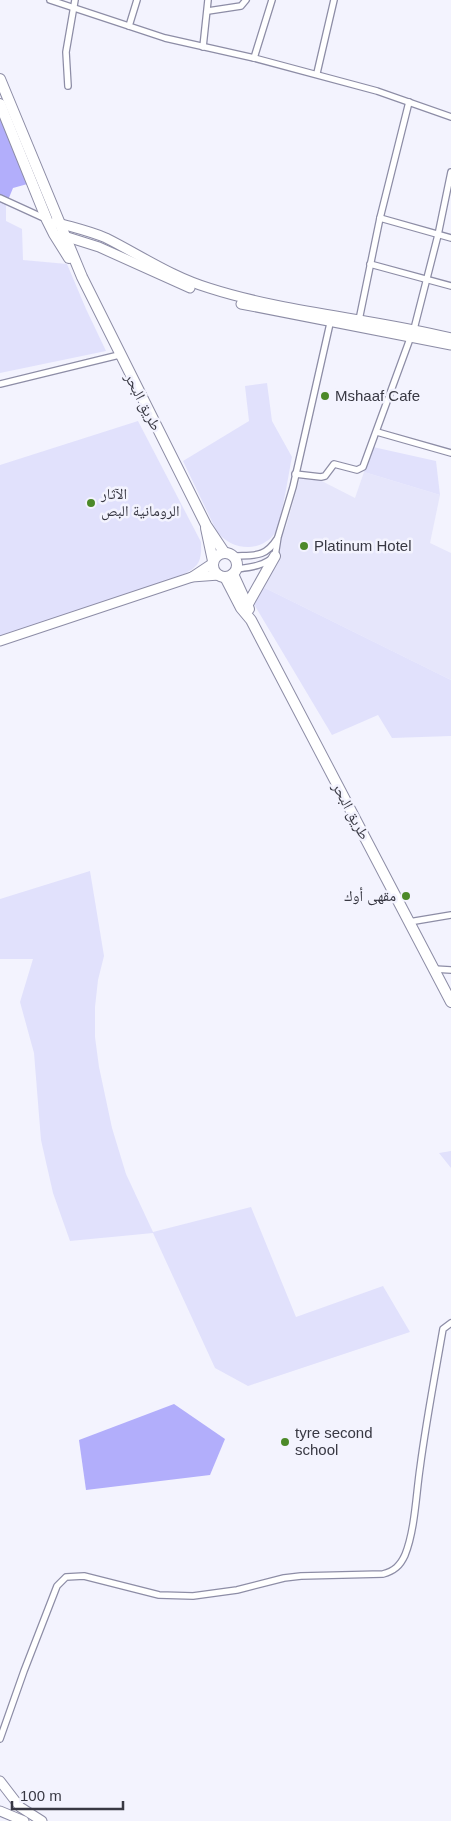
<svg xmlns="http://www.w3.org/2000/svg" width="451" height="1821" viewBox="0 0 451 1821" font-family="Arial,'Noto Naskh Arabic',sans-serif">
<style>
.built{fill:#e6e6fb}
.green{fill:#e1e1fc}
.forest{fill:#b2aefb}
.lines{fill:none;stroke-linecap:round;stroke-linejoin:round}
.minor-casing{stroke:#8d8da6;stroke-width:8}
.secondary-casing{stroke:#8d8da6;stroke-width:11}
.primary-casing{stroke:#8d8da6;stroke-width:11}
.trunk-casing{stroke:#8d8da6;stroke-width:12}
.minor{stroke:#fff;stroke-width:5.5}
.secondary{stroke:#fff;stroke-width:9}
.primary{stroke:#fff;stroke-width:9}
.trunk{stroke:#fff;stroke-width:10}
.poi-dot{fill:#4c8929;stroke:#f3f3fe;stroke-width:2}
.labels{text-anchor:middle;stroke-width:5;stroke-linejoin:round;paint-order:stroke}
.poi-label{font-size:15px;fill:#383843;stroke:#f3f3fe;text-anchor:start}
.street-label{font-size:15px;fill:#383843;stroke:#f3f3fe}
</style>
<rect width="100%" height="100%" fill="#f3f3fe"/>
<polygon class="built" points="302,471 355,498 364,472 440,495 430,543 451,553 451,680 259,585 286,527"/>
<g class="green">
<polygon points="0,202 6,205 6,221 22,229 23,260 67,264 86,309 106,351 0,373"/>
<path d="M267,383L272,421L292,457C289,471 281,525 275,533C269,542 258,547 248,547C235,547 225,541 217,532L183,461L249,421L245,386Z"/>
<path d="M138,421L201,542C202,563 198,567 180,576L0,636V465Z"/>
<polygon points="373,447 436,461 440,495 364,472"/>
<polygon points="259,585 451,680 451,736 392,738 378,715 332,735 252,601"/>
<polygon points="90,871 104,956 98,980 95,1007 95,1037 99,1067 112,1128 126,1174 153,1232 251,1207 296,1317 383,1286 410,1332 248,1386 215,1368 153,1233 70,1241 53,1193 41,1140 34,1053 20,1002 33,959 0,959 0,899"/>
<polygon points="451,1151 451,1168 439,1153"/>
</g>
<g class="forest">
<polygon points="0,115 31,183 13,188 6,205 0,202"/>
<polygon points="174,1404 225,1439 210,1475 86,1490 79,1440"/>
</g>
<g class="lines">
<defs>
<g id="minor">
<polyline points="50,0 165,38 254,58 377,91 451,117"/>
<polyline points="208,11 241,6 246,0"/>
<polyline points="129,26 137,0"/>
<polyline points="203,47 208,0"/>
<polyline points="254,58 272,0"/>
<polyline points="317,73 334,0"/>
<polyline points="68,86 66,52 75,0"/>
<polyline points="0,198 46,219"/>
<polyline points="380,218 451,238"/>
<polyline points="370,264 451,286"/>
<polyline points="359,320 380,218 409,102"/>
<polyline points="414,329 438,235 451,172"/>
<polyline points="0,384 119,355"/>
<polyline points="377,432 451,453"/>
<polyline points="295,474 321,477 325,476 334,464 357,470 363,467 411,336"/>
<path d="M234,556C254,555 265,558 277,539"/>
<path d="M237,569C252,567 263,566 275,556L278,537L293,487L331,319"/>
<polyline points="409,922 451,915"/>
<polyline points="434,969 451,970"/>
<path d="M0,1739L24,1671L57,1586L66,1577L84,1576L159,1595L193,1596L237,1590L284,1578L301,1576L383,1574C394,1571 400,1566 405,1555C415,1530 416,1495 420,1468C426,1422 435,1375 443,1329L451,1323"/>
</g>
<g id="secondary">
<polyline points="192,577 213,563"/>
<polyline points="0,641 192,577 219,575"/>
<polyline points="0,1781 20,1807 42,1821"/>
<polyline points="0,1811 24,1821"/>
</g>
<g id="primary">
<path d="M55,222C71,227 90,231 106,238C140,255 172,277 209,288C287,313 371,318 451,338"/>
<polyline points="61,235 99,247 190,288"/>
<polyline points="241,304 451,345"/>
</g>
<g id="trunk">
<polyline points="0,79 82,277 206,525 224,552"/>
<polyline points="0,104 47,220 54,234 69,258"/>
<polyline points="206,528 213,561"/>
<circle cx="225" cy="565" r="12"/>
<polyline points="233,574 249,609"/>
<polyline points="225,577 241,608 251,620 451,1002"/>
<polyline points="248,604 275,556"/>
</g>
</defs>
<use href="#minor" class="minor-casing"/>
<use href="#secondary" class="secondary-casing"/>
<use href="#primary" class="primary-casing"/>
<use href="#trunk" class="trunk-casing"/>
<use href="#minor" class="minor"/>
<use href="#secondary" class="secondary"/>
<use href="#primary" class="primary"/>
<use href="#trunk" class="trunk"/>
</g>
<g class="poi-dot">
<circle cx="325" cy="396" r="5"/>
<circle cx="91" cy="503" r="5"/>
<circle cx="304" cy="546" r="5"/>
<circle cx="406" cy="896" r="5"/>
<circle cx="285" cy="1442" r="5"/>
</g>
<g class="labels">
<g class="poi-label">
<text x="335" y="401">Mshaaf Cafe</text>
<text x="101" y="499">الآثار<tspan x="101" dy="17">الرومانية البص</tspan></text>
<text x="314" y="551">Platinum Hotel</text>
<text x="396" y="901" text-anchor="end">مقهى أوك</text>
<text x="295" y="1438">tyre second<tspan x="295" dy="17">school</tspan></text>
</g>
<g class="street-label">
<text transform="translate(143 402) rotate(63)" y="5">طريق البحر</text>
<text transform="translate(351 811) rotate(62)" y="5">طريق البحر</text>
</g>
</g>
<path d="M12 1801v8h111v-8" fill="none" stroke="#383843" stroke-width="2.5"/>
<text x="20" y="1801" font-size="15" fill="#383843" stroke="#f3f3fe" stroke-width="4" paint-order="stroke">100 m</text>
</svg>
